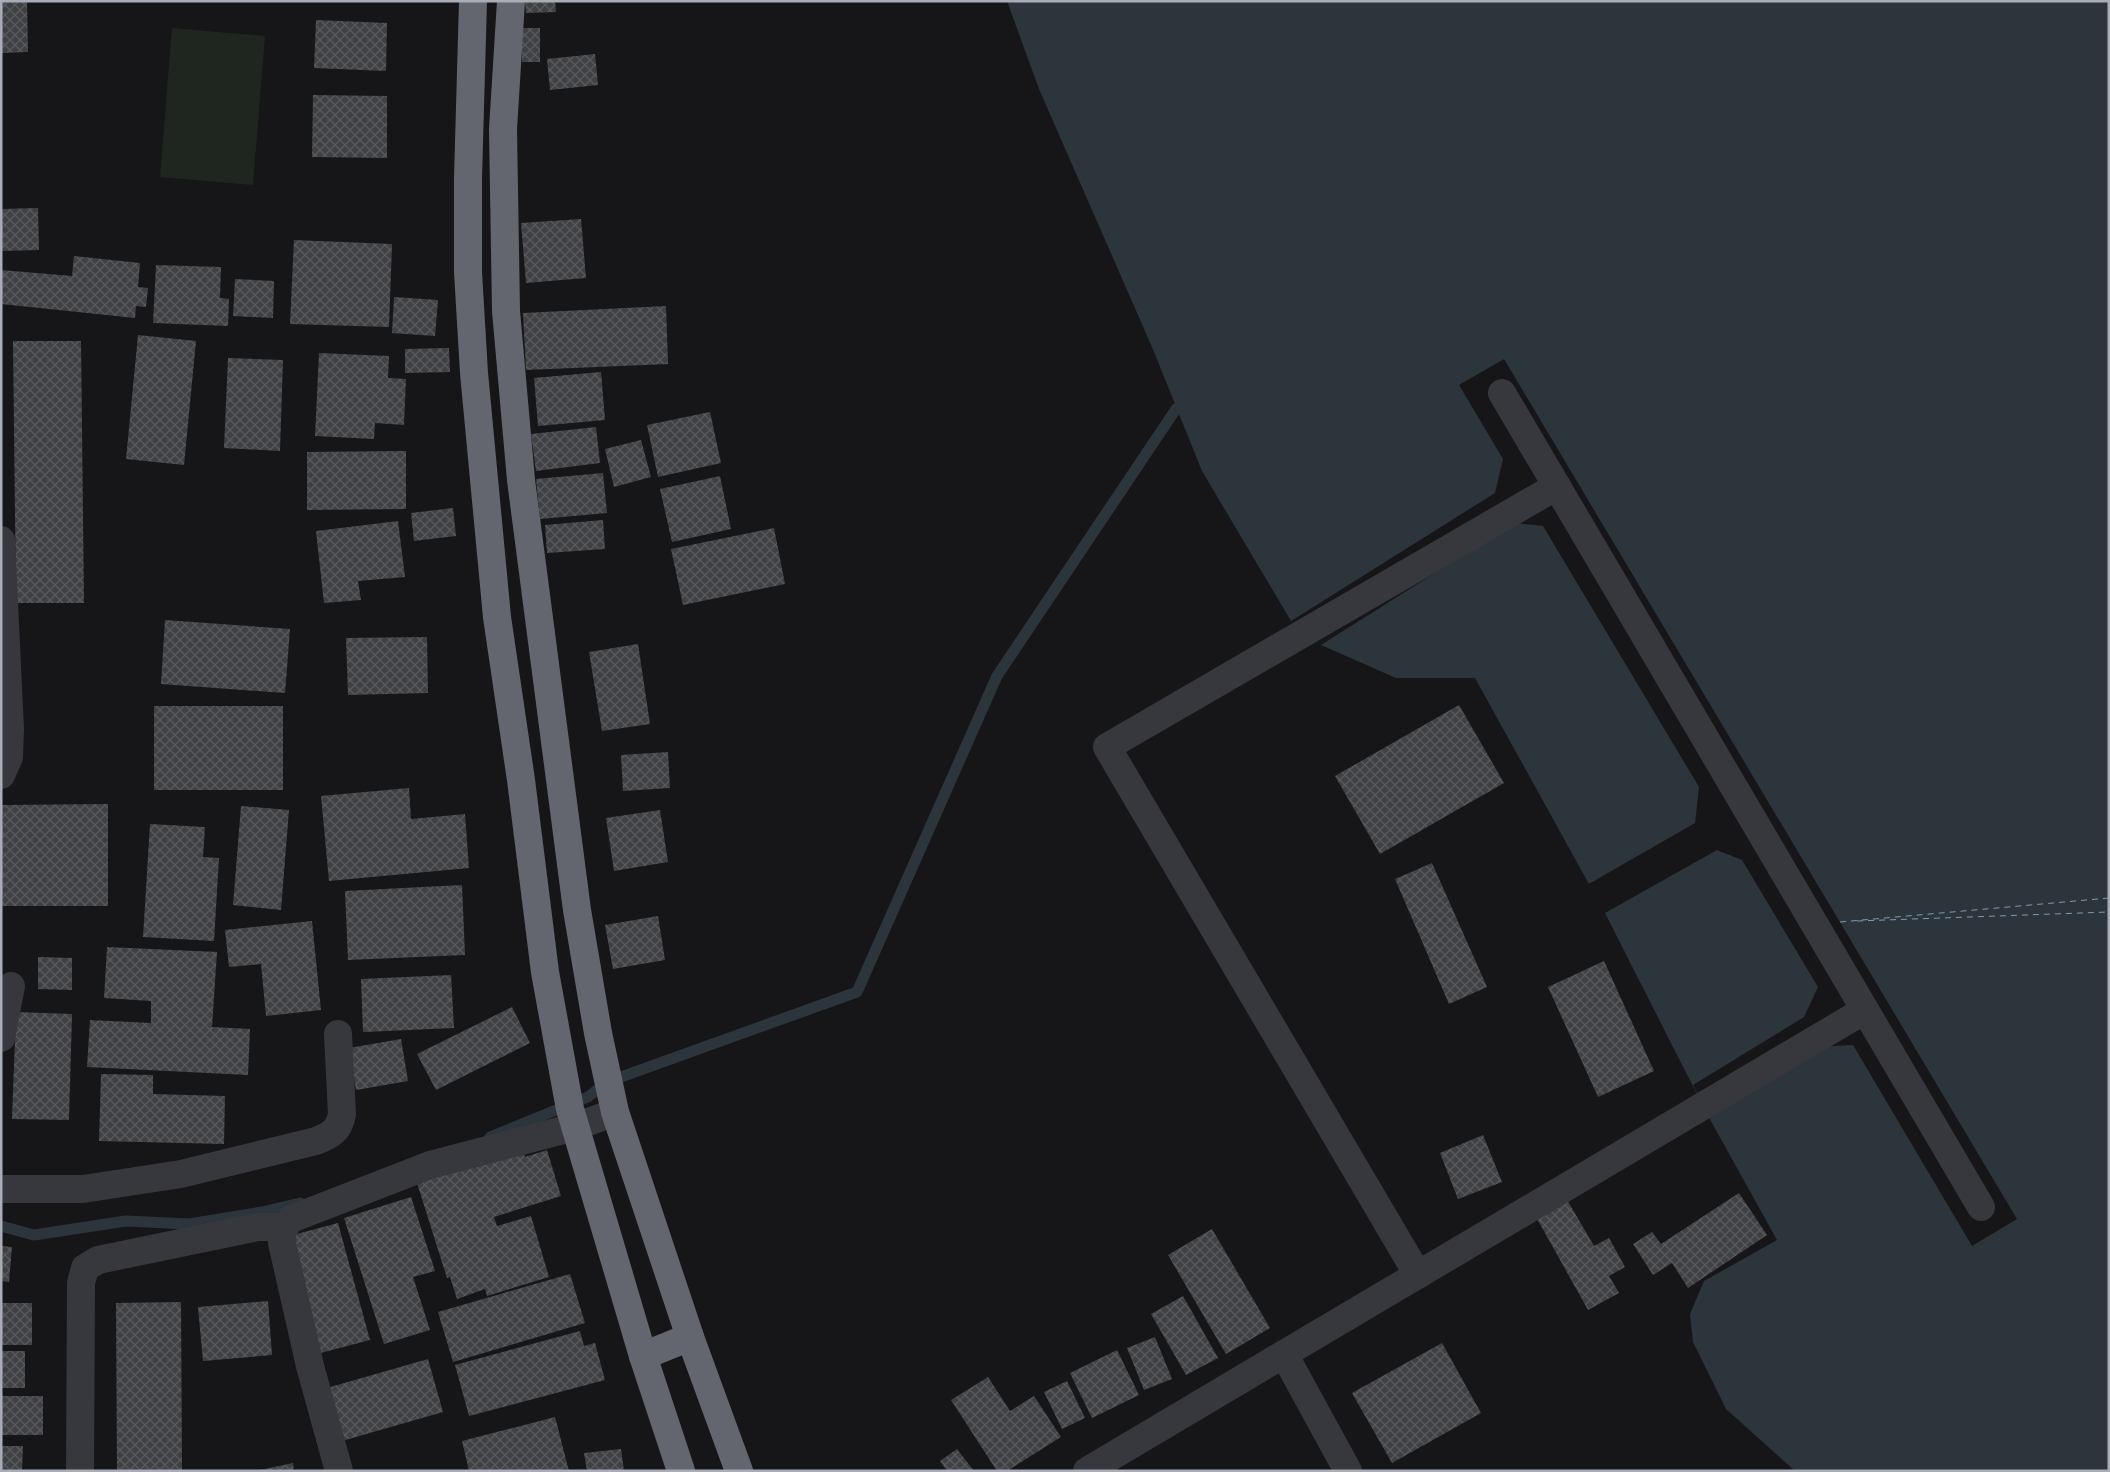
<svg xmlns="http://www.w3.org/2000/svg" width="2110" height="1472" viewBox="0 0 2110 1472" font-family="'Golos Text',sans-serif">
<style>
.pitch{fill:#1e261f}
.water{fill:#2c353c}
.pier{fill:#161618}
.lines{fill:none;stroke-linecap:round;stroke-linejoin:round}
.stream{stroke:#2c353c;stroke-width:11}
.ferry{stroke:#7f9bb3;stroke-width:1;stroke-dasharray:6 5;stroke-linecap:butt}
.building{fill:url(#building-cross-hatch)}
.minor{stroke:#37383d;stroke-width:28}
.highway{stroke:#63666e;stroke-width:28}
</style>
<defs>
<pattern id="building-cross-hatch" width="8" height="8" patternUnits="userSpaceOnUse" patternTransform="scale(1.25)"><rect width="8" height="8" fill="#404145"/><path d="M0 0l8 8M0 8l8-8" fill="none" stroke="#595a5e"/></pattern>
</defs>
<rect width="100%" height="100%" fill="#161618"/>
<polygon class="pitch" points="172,28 265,36 253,185 160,177"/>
<polygon class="water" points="1007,1 2109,1 2109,1471 1795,1471 1726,1409 1693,1342 1690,1314 1704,1281 1777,1240 1707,1114 1605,913 1475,678 1396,678 1321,645 1291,621 1202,471 1152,347 1039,89"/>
<polygon class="pier" points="1504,359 2017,1219 1972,1246 1853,1045 1814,1047 1707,1114 1693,1085 1804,1017 1818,987 1742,860 1717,850 1605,913 1587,885 1695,823 1699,787 1543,526 1514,523 1321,645 1291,621 1495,493 1503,459 1459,385"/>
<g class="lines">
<g class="stream">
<polyline points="490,1137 588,1097 607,1082 857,992 997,676 1176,409"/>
<polyline points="1,1226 34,1235 126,1221 189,1224 262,1212 300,1203"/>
</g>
<g class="ferry">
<polyline points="1857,921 2109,912"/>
<polyline points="1840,922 2109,898"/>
</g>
</g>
<g class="building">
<polygon points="1,1 27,1 28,52 1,53"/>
<polygon points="525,1 555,1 556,12 526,13"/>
<polygon points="316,20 387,23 386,71 314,68"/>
<rect x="522" y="28" width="18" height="34"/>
<polygon points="595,54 598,85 550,90 547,59"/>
<polygon points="313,95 387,96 387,158 312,157"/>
<polygon points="38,208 39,250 1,251 1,209"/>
<polygon points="581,219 586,278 526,283 521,223"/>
<polygon points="294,240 392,244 389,327 290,324"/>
<polygon points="74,256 140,263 138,287 148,288 146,307 136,306 135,318 1,304 1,270 72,276"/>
<polygon points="156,265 221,267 220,298 229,299 228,326 153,323"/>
<polygon points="235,279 274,281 273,318 233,316"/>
<polygon points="394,297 438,300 435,336 392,333"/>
<polygon points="666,306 668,364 526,370 523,313"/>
<polygon points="138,335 196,341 184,465 126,459"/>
<polygon points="13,341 81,341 84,603 16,603"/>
<polygon points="449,348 450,372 405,373 405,349"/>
<polygon points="319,353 389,356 388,378 406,379 404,425 375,423 374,439 315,436"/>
<polygon points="228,358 283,360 280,451 224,448"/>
<polygon points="601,372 605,420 538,426 534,378"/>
<polygon points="710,412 721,463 658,477 647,425"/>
<polygon points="596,427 600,463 536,471 531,434"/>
<polygon points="641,440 651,477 614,487 605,449"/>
<polygon points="406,451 406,509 307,510 307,452"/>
<polygon points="603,473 607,513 540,519 536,479"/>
<polygon points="720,476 731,529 672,542 660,489"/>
<polygon points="453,508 456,536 414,541 411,513"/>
<polygon points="603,520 605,549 547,553 545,525"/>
<polygon points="398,521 405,577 358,581 361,600 324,603 316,531"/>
<polygon points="774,528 785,584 683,605 671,549"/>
<polygon points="165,620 290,629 285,693 161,684"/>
<polygon points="427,637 428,693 348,695 346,638"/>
<polygon points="638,644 650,724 602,731 589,652"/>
<polygon points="1459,705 1504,783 1380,854 1335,776"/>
<rect x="154" y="706" width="129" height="84"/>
<polygon points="668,752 670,788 623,791 621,755"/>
<polygon points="409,788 411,819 465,814 469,868 329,881 321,796"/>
<polygon points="108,804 108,906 1,906 1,805"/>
<polygon points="241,806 289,810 281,910 233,905"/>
<polygon points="660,810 668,862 614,871 606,818"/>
<polygon points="150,824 205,827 203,857 219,858 214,941 143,937"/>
<polygon points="1432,863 1487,987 1449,1004 1395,879"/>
<polygon points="462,885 465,955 348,960 345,891"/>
<polygon points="658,916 665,960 613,969 605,925"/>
<polygon points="312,921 321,1010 266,1016 261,964 229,967 225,930"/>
<polygon points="107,947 217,952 212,1027 250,1029 248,1075 87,1067 90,1020 151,1023 151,1001 104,998"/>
<polygon points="38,957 72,958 72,990 38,989"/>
<polygon points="1604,961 1654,1071 1598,1097 1548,987"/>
<polygon points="451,975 454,1028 363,1032 361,979"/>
<polygon points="512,1007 530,1043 436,1090 417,1054"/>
<polygon points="16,1012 72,1014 69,1120 12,1119"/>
<polygon points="401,1039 408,1081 356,1090 349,1048"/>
<polygon points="101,1074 153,1075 153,1094 225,1096 224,1144 99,1141"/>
<polygon points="1483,1135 1502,1182 1458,1199 1440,1153"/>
<polygon points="521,1146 525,1157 547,1150 561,1196 494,1217 497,1226 531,1216 549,1277 487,1296 485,1289 457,1299 450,1277 447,1278 417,1183"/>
<polygon points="1739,1193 1767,1235 1688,1288 1672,1263 1653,1275 1633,1244 1652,1232 1661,1244"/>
<polygon points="411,1197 435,1271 413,1277 430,1330 384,1344 344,1218"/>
<polygon points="1566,1198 1594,1246 1609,1238 1625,1267 1609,1276 1619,1293 1588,1310 1535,1215"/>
<polygon points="338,1223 370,1340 313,1355 282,1238"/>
<polygon points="1212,1229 1270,1328 1226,1354 1168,1255"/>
<polygon points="1,1246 12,1247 9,1282 1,1281"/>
<polygon points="570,1274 585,1323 453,1362 438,1312"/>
<polygon points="1183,1296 1218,1358 1186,1375 1151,1314"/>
<polygon points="268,1301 272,1355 203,1361 198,1307"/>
<polygon points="181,1302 182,1471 117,1471 116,1303"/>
<rect x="1" y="1303" width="31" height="42"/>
<polygon points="580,1331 584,1346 595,1343 605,1380 469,1416 455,1365"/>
<polygon points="1155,1337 1172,1379 1144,1390 1127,1348"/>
<polygon points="1442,1343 1481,1413 1392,1463 1352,1393"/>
<polygon points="1117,1350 1139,1395 1092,1418 1070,1373"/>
<rect x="1" y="1351" width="24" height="37"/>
<polygon points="428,1359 443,1412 342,1441 327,1388"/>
<polygon points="988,1377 1010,1411 1034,1396 1061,1437 1007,1471 997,1471 951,1400"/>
<polygon points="1067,1381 1085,1418 1062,1429 1044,1392"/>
<rect x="1" y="1396" width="42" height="39"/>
<polygon points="555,1417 569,1471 469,1471 462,1441"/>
<polygon points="1,1446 23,1446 22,1471 1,1471"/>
<polygon points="621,1449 624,1471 587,1471 584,1453"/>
<polygon points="957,1449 974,1471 947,1471 940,1461"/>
<polygon points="293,1463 294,1471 260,1471 260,1470"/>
</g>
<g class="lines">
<g class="minor">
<polyline points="1502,393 1981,1207"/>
<polyline points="1,540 10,729 9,757 1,775"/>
<polyline points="1,1038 11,986"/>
<path d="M1,1189H83L181,1174L316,1141C331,1135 339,1131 342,1114L338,1034"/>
<polyline points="1418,1275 1107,747 1557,486"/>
<polyline points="1284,1354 1865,1010"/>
<polyline points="80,1471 81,1283 85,1268 98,1260 258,1227 284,1227"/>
<path d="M339,1471L310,1366L282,1243C281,1232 284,1227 291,1219L430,1165L575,1127L615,1112"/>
<polyline points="1087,1471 1284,1354 1348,1471"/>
</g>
<g class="highway">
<polyline points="473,1 468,178 468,272 474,373 497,617 521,780 545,972 570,1109 643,1356 681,1471"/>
<polyline points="511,1 503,129 506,311 521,480 577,910 598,1033 615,1112 690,1337 739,1471"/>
<polyline points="643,1356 690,1337"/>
</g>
</g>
<rect width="2110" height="1472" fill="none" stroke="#a8adb8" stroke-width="5"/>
</svg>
